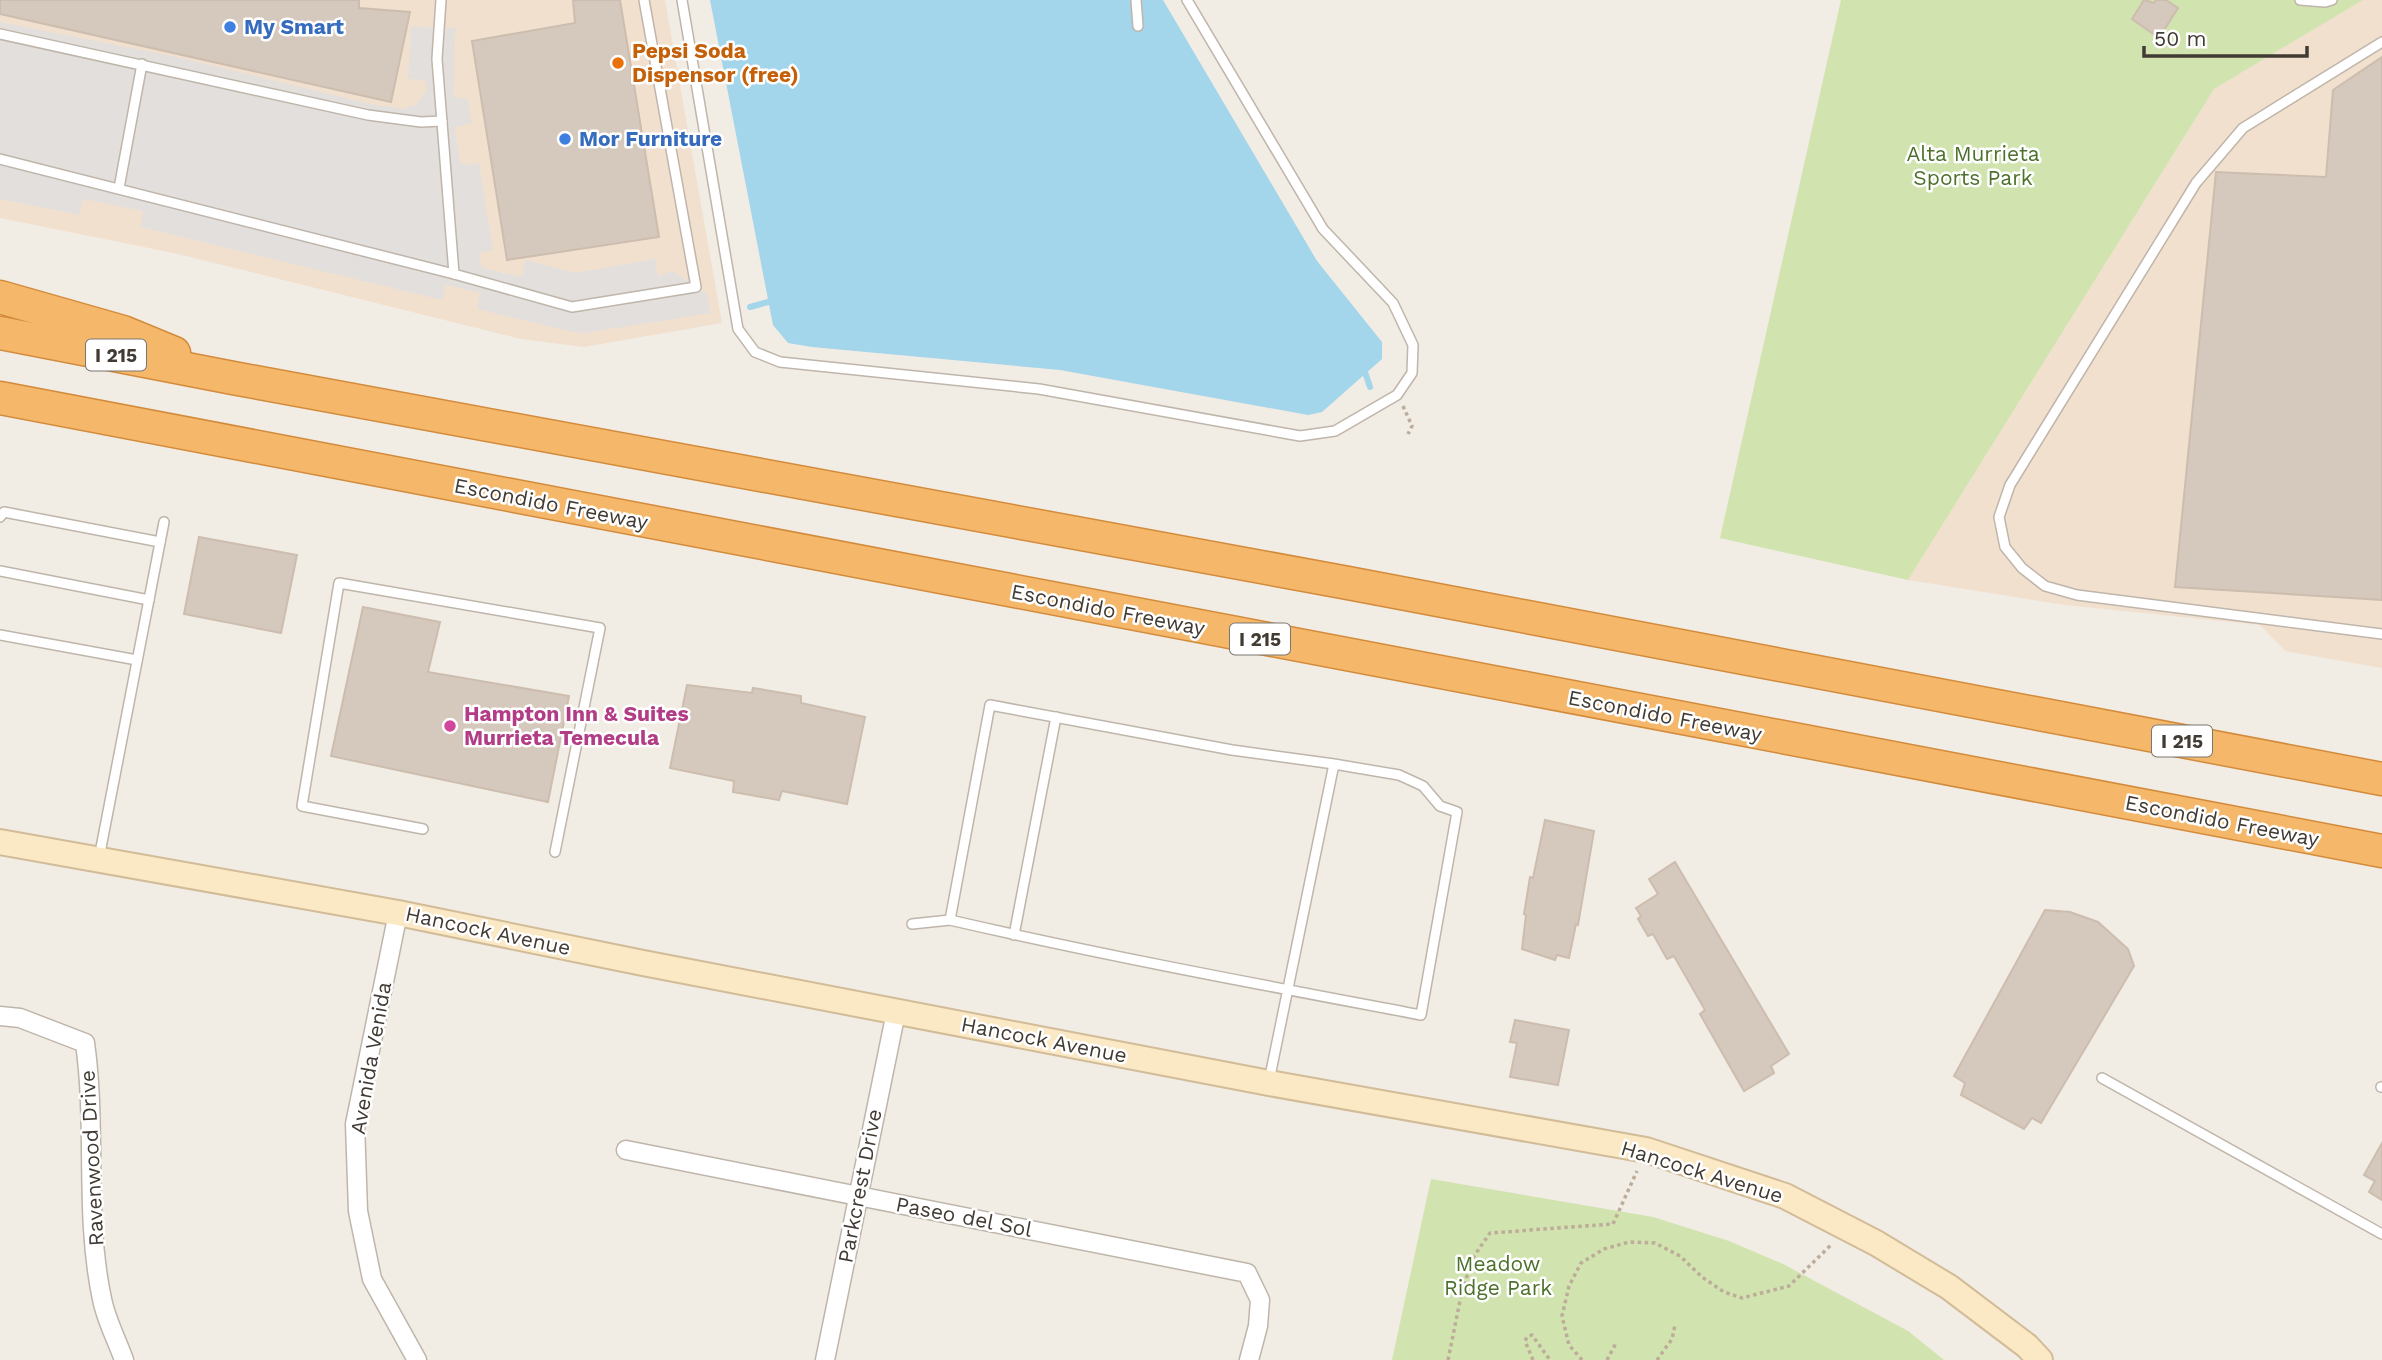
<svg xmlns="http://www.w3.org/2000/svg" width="2382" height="1360" viewBox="0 0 2382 1360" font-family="'Work Sans',sans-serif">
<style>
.commercial{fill:#f2e0cf}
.green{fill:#d1e3ae}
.parking{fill:#e2dfdc}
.water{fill:#a3d5eb}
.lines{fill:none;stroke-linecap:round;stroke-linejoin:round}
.stream{stroke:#a3d5eb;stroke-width:6}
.building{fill:#d5c9bd;stroke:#ccbdae;stroke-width:2}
.lane-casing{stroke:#bfb5aa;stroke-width:12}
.street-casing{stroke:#bfb5aa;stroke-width:21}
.secondary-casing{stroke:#d2bc98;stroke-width:28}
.highway-casing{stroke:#d38b3b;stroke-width:35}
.path{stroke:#bcac99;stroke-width:3.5;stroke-dasharray:3.5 3.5;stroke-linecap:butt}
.lane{stroke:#fff;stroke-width:9}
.street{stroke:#fff;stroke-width:18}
.secondary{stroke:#fbe8c4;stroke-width:24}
.highway{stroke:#f5b86b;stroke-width:32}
.shop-dot{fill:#3f7fe0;stroke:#fff;stroke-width:2.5}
.food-dot{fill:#e8710a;stroke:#fff;stroke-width:2.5}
.hotel-dot{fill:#d1479c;stroke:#fff;stroke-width:2.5}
.labels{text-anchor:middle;stroke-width:5;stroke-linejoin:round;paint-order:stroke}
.shield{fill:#fff;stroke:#7b7671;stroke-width:2}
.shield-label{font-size:19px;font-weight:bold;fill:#423b34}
.shop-label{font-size:21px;font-weight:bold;fill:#366cbe;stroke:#fff;text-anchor:start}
.food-label{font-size:21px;font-weight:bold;fill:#c56008;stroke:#fff;text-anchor:start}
.park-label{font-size:21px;fill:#4d702c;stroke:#fff}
.street-label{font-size:21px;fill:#423b34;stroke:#fff}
.hotel-label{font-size:21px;font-weight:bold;fill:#b23c85;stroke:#fff;text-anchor:start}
</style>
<rect width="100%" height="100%" fill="#f1ece4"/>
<g class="commercial">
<polygon points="0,0 665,0 722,323 584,347 521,339 178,254 0,218"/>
<polygon points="2363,0 2382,0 2382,668 2285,651 2260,625 2065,605 1908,580 2214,89"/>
</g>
<g class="green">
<polygon points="1841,0 2363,0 2214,89 1908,580 1720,538"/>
<polygon points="1431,1179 1653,1217 1729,1241 1783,1264 1908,1331 1944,1360 1392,1360"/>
</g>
<polygon class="parking" points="0,22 181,58 371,104 402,109 416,105 426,91 426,84 423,80 408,79 411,27 458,28 455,34 454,95 459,99 468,98 472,123 456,127 455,131 460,162 466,165 479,163 493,250 479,253 481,265 484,268 512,275 522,276 526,260 575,273 655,259 658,277 672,271 707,294 711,313 584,333 573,332 477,309 480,293 446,285 442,300 141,227 143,211 83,199 80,215 0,199"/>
<polygon class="water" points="710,0 1163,0 1317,261 1382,342 1382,359 1322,412 1308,415 1060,370 812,347 788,343 773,325"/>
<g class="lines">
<g class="stream">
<polyline points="750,307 775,300"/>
<polyline points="1363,366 1370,387"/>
</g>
</g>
<g class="building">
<polygon points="0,0 359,0 359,8 410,12 391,102 0,14"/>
<polygon points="573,0 620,0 659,237 507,260 472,41 575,23"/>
<polygon points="2144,0 2154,3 2156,0 2166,0 2178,8 2159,38 2132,19"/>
<polygon points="2382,57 2382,600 2175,587 2216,172 2326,177 2333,90"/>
<polygon points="199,537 297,555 281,633 184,614"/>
<polygon points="363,607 440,622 428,672 569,696 548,802 331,756"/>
<polygon points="687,685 752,693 753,688 801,696 801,703 865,717 847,804 782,791 779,800 733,792 734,781 670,768"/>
<polygon points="1545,820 1594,831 1578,925 1576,924 1569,958 1557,955 1555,960 1522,949 1526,915 1524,914 1530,877 1533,878"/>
<polygon points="1675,862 1789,1054 1771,1066 1774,1073 1744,1091 1700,1014 1705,1010 1674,956 1667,959 1653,934 1648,936 1638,919 1641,916 1636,908 1658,894 1649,879"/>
<polygon points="2045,910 2070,912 2098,922 2128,949 2134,966 2041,1123 2032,1118 2024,1129 1961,1095 1965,1083 1954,1076"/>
<polygon points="1515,1020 1569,1030 1558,1085 1510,1077 1517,1043 1510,1042"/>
<polygon points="2382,1143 2382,1200 2369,1192 2375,1181 2364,1175"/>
</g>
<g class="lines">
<defs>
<g id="lane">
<polyline points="441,0 437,59 454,274 572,307 696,287 644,0"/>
<polyline points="682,0 738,329 755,352 780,362 1039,389 1300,436 1335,431 1397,395 1412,373 1413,345 1393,303 1323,229 1187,0"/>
<polyline points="1136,0 1138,26"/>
<polyline points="2300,0 2325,2 2332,0"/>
<polyline points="0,34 368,115 421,122 442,121"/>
<polyline points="2382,42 2243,128 2196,183 2010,485 1999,517 2005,547 2022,568 2045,586 2077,595 2382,634"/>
<polyline points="0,159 454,274"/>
<polyline points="119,188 142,64"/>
<polyline points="0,517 4,512 160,542"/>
<polyline points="0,571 149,600"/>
<polyline points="0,635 137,660"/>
<polyline points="423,829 302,806 339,583 600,628 555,852"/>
<polyline points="99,858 164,522"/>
<polyline points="912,924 950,920"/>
<polyline points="1014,935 1056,717"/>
<polyline points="2102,1078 2382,1234"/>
<path d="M1269,1081L1334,764L1232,750L990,705L950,920C1106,956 1263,985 1421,1015L1457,812L1440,806L1423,786L1399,775L1334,764"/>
<polyline points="2381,1087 2382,1087"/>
</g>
<g id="street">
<polyline points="398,913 355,1124 358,1211 372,1279 417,1360"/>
<path d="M0,1016L20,1018L85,1043C97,1128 84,1215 102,1299C106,1320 117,1340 124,1360"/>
<polyline points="626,1150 1247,1273 1260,1300 1258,1326 1249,1360"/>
<polyline points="825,1360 896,1012"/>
</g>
<polyline id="secondary" points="0,842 398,913 643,963 1269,1083 1646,1150 1785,1196 1876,1243 1949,1287 2027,1346 2040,1360"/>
<g id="highway">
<polyline points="0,297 123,332 174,353"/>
<polyline points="0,333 233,378 1348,583 2382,779"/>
<polyline points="0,398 2382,851"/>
</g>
</defs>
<use href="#lane" class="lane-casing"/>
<use href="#street" class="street-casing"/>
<use href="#secondary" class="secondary-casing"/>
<use href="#highway" class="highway-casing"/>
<g class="path">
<polyline points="1403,406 1412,426 1408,434"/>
<polyline points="1448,1360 1461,1296 1472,1259 1490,1233 1613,1224 1637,1171"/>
<polyline points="1533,1360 1525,1341 1527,1337 1532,1335 1550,1360"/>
<polyline points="1582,1360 1569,1345 1562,1316 1569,1286 1581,1263 1604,1249 1629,1242 1655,1243 1680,1256 1702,1277 1724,1292 1742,1298 1789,1286 1831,1245"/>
<polyline points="1607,1360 1616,1343"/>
<polyline points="1657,1360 1672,1339 1675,1325"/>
</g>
<use href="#lane" class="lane"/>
<use href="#street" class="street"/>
<use href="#secondary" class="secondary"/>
<use href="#highway" class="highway"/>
</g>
<g class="shop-dot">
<circle cx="230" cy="27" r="7"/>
<circle cx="565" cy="139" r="7"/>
</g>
<circle class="food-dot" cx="618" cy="63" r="7"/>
<circle class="hotel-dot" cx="450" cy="726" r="7"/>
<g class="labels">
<g class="shield">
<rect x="86" y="339.5" width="60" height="31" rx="5"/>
<rect x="1230" y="623.5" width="60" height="31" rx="5"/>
<rect x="2152" y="725.5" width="60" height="31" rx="5"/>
</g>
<g class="shield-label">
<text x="116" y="362">I 215</text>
<text x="1260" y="646">I 215</text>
<text x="2182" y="748">I 215</text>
</g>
<g class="shop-label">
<text x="244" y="34">My Smart</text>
<text x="579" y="146">Mor Furniture</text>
</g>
<g class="food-label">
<text x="632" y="58">Pepsi Soda<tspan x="632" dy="24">Dispensor (free)</tspan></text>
</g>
<g class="park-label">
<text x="1973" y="161">Alta Murrieta<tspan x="1973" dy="24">Sports Park</tspan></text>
<text x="1498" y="1271">Meadow<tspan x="1498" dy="24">Ridge Park</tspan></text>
</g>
<g class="street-label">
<text transform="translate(551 504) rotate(11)" y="7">Escondido Freeway</text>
<text transform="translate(1108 610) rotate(11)" y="7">Escondido Freeway</text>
<text transform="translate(1665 716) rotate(11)" y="7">Escondido Freeway</text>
<text transform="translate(2222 821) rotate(11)" y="7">Escondido Freeway</text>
<text transform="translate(488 931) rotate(12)" y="7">Hancock Avenue</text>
<text transform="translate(1044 1040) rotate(11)" y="7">Hancock Avenue</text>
<text transform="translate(371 1058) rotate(-80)" y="7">Avenida Venida</text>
<text transform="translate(92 1158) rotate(-93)" y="7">Ravenwood Drive</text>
<text transform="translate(1702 1172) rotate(17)" y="7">Hancock Avenue</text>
<text transform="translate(860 1186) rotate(-79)" y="7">Parkcrest Drive</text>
<text transform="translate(964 1217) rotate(11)" y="7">Paseo del Sol</text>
</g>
<g class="hotel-label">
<text x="464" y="721">Hampton Inn &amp; Suites<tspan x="464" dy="24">Murrieta Temecula</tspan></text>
</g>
</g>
<path d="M2144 46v10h163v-10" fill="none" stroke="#423b34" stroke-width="3.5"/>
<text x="2154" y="46" font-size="21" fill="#423b34" stroke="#ffffff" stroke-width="5" paint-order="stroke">50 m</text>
</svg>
